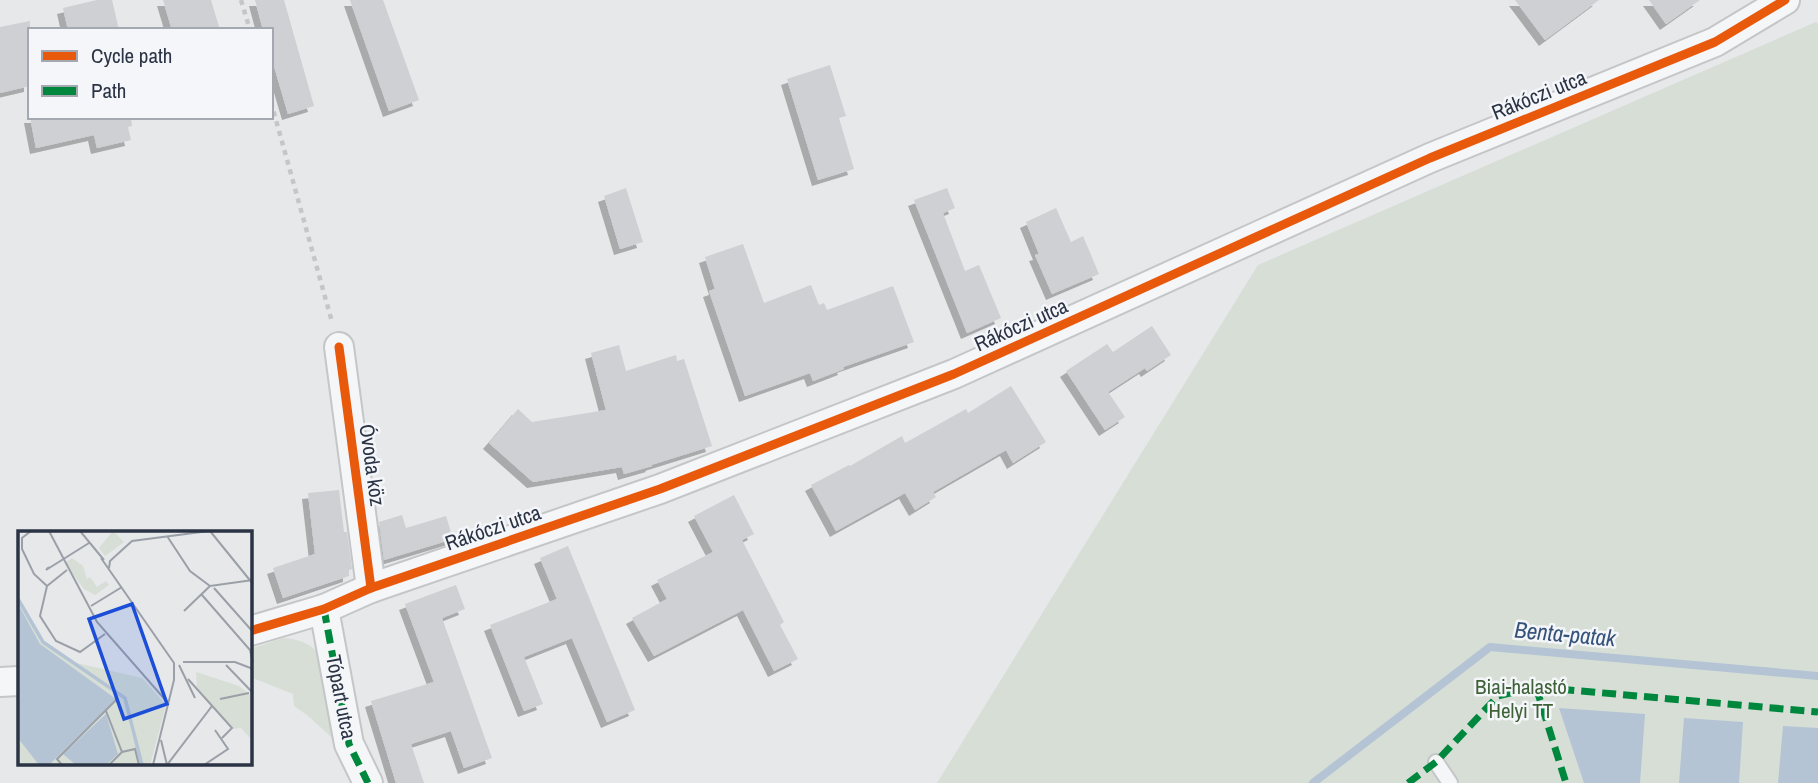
<svg xmlns="http://www.w3.org/2000/svg" width="1818" height="783" viewBox="0 0 1818 783" font-family="'Archivo Narrow',sans-serif">
<style>
.green{fill:#d6ded6}
.water{fill:#b4c4d5}
.lines{fill:none;stroke-linecap:round;stroke-linejoin:round}
.stream{stroke:#b4c4d5;stroke-width:8}
.building{fill:#ced0d3;filter:url(#shadow)}
.service-casing{stroke:#c4c6c8;stroke-width:18}
.minor-casing{stroke:#c4c6c8;stroke-width:32}
.path{stroke:#c5c6ca;stroke-width:4.5;stroke-dasharray:5 5;stroke-linecap:butt}
.service{stroke:#f5f6f7;stroke-width:14}
.minor{stroke:#f5f6f7;stroke-width:28}
.quiet{stroke:#00873e;stroke-width:7;stroke-dasharray:14 7;stroke-linecap:butt}
.cycleway-casing{stroke:#f4f6f9;stroke-width:13}
.cycleway{stroke:#e8590c;stroke-width:9}
.labels{text-anchor:middle;stroke-width:5;stroke-linejoin:round;paint-order:stroke}
.street-label{font-size:21px;fill:#2b3445;stroke:#f4f6f9}
.park-label{font-size:21px;fill:#3f6138;stroke:#f4f6f9}
.water-label{font-size:23px;font-style:italic;fill:#34527a;stroke:#f4f6f9}
.inset-river{fill:none;stroke:#b4c4d5;stroke-width:3.5}
.inset-road{fill:none;stroke:#9ba0a8;stroke-width:2}
.view{fill:#1d4ed8;fill-opacity:0.15;stroke:#1d4ed8;stroke-width:3.5}
.inset-edge{fill:none;stroke:#2b3445;stroke-width:3.5}
</style>
<defs>
<filter id="shadow"><feDropShadow dx="-6" dy="6" stdDeviation="0" flood-color="#0004"/></filter>
</defs>
<rect width="100%" height="100%" fill="#e6e8ea"/>
<g class="green">
<polygon points="1816,22 1818,24 1818,783 937,783 1258,265"/>
<path d="M283,638C299,639 310,643 321,656L339,744L307,715L294,706L293,694L250,677V649Z"/>
</g>
<g class="water">
<polygon points="1559,708 1645,714 1640,783 1584,783"/>
<polygon points="1684,718 1743,722 1739,783 1679,783"/>
<polygon points="1783,726 1818,728 1818,783 1778,783"/>
</g>
<g class="lines">
<polyline class="stream" points="1313,783 1490,647 1818,676"/>
</g>
<g class="building">
<polygon points="97,0 112,0 119,30 68,30 63,8"/>
<polygon points="163,0 211,0 220,30 172,30"/>
<polygon points="255,0 284,0 314,106 288,114 271,56 271,30 263,30"/>
<polygon points="350,0 383,0 419,100 389,111"/>
<polygon points="1515,0 1599,0 1545,40"/>
<polygon points="1649,0 1700,0 1666,24"/>
<polygon points="30,21 30,86 0,93 0,27"/>
<polygon points="830,65 846,116 839,118 854,169 818,180 787,79"/>
<polygon points="30,117 131,117 132,126 128,127 131,140 97,148 94,135 36,148"/>
<polygon points="626,188 643,242 620,249 604,196"/>
<polygon points="947,188 955,208 943,213 965,271 979,265 1001,318 967,333 914,200"/>
<polygon points="1056,208 1071,242 1083,236 1099,274 1052,294 1035,255 1039,254 1026,222"/>
<polygon points="743,244 764,303 811,285 819,305 824,303 827,310 893,286 914,342 843,367 844,369 813,381 810,373 745,396 709,291 715,289 705,257"/>
<polygon points="1152,326 1171,355 1147,371 1145,368 1108,392 1125,417 1105,430 1066,371 1107,344 1113,352"/>
<polygon points="619,345 626,371 676,355 677,361 684,359 712,446 651,465 652,466 624,474 622,467 533,482 489,443 518,409 532,422 606,410 591,353"/>
<polygon points="1011,386 1046,442 1013,463 1006,450 933,492 936,497 915,510 905,493 836,531 811,485 849,465 850,466 902,436 905,443 966,409 968,413"/>
<polygon points="339,490 344,532 347,532 352,569 349,570 349,576 283,598 273,568 315,554 308,493"/>
<polygon points="734,495 754,534 742,540 784,622 780,625 798,659 774,671 743,610 654,656 632,618 667,599 657,580 713,552 694,516"/>
<polygon points="402,515 406,528 446,516 453,539 384,560 379,522"/>
<polygon points="568,546 635,710 607,722 572,638 524,657 543,704 524,711 490,625 557,599 540,558"/>
<polygon points="456,585 465,609 442,618 492,758 464,768 451,731 411,744 424,783 396,783 371,701 434,682 405,604"/>
</g>
<g class="lines">
<defs>
<polyline id="service" points="1436,762 1450,783"/>
<g id="minor">
<polyline points="339,347 371,588"/>
<polyline points="324,609 349,744 368,783"/>
<polyline points="250,631 324,609 371,588 660,489 954,374 1430,158 1715,42 1785,0"/>
<polyline points="0,682 19,681"/>
</g>
</defs>
<use href="#service" class="service-casing"/>
<use href="#minor" class="minor-casing"/>
<g class="path">
<polyline points="241,0 250,30"/>
<polyline points="271,102 332,322"/>
</g>
<use href="#service" class="service"/>
<use href="#minor" class="minor"/>
<g class="quiet">
<polyline points="324,609 349,744 368,783"/>
<polyline points="1536,687 1566,783"/>
<polyline points="1408,783 1436,762 1498,696 1536,687 1818,712"/>
</g>
<defs>
<g id="cycleway">
<polyline points="339,347 371,588"/>
<polyline points="250,631 324,609 371,588 660,489 954,374 1430,158 1715,42 1785,0"/>
</g>
</defs>
<use href="#cycleway" class="cycleway-casing"/>
<use href="#cycleway" class="cycleway"/>
</g>
<g class="labels">
<g class="street-label">
<text transform="translate(1539 95) rotate(-22)" y="7">Rákóczi utca</text>
<text transform="translate(1021 325) rotate(-24)" y="7">Rákóczi utca</text>
<text transform="translate(372 465) rotate(82)" y="7">Óvoda köz</text>
<text transform="translate(493 528) rotate(-19)" y="7">Rákóczi utca</text>
<text transform="translate(341 697) rotate(79)" y="7">Tópart utca</text>
</g>
<g class="park-label">
<text x="1521" y="694">Biai-halastó<tspan x="1521" dy="24">Helyi TT</tspan></text>
</g>
<g class="water-label">
<text transform="translate(1565 634) rotate(5)" y="8">Benta-patak</text>
</g>
</g>
<g transform="translate(18 531)">
<rect width="234" height="234" fill="#e6e8ea"/>
<path d="M95,0L106,11L87,25L81,17ZM54,27L65,35L69,48L72,46L79,56L88,50L91,54L77,64L66,58L47,32ZM0,66L26,111L54,131L124,147L148,174L132,234H0ZM178,141L221,155L232,164L234,209L223,197L215,198L194,174L179,156Z" fill="#d6ded6"/>
<path d="M0,73L22,113L98,168L31,234H21L0,207ZM88,183L100,223L88,234H58L45,223Z" fill="#b4c4d5"/>
<path class="inset-river" d="M0,68L25,111L107,167L124,234"/>
<path class="inset-road" d="M13,0L4,7V18L16,43L29,55M31,0L79,91L150,172M62,0L86,29M192,0L235,53M149,5L172,40L192,55L235,49M83,27L156,132V149L135,234M31,36L28,39L71,12M91,37L92,30L114,10L191,0M29,55L22,85L38,110L62,121L87,103M29,55L49,39M196,57L235,101M184,64L232,119L235,132M73,75L104,56M166,80L192,55M165,131H217L235,138M161,134L177,167M208,134L235,162M170,148L214,197L204,207M202,168L231,162M88,180L104,221M143,209L149,234M44,234L39,228L100,167M91,234L104,221L117,218L121,234M149,234L194,175M186,234L210,218L197,199"/>
<path class="view" d="M114,73L149,173L106,188L71,88Z"/>
<rect width="234" height="234" class="inset-edge"/>
</g>
<rect x="28" y="28" width="245" height="91" fill="#f4f6f9" stroke="#a4a8b1" stroke-width="2"/>
<rect x="42" y="51" width="35" height="10" fill="#e8590c" stroke="#a4a8b1" stroke-width="2"/>
<text x="91" y="63" font-size="21" fill="#2b3445">Cycle path</text>
<rect x="42" y="86" width="35" height="10" fill="#00873e" stroke="#a4a8b1" stroke-width="2"/>
<text x="91" y="98" font-size="21" fill="#2b3445">Path</text>
</svg>
